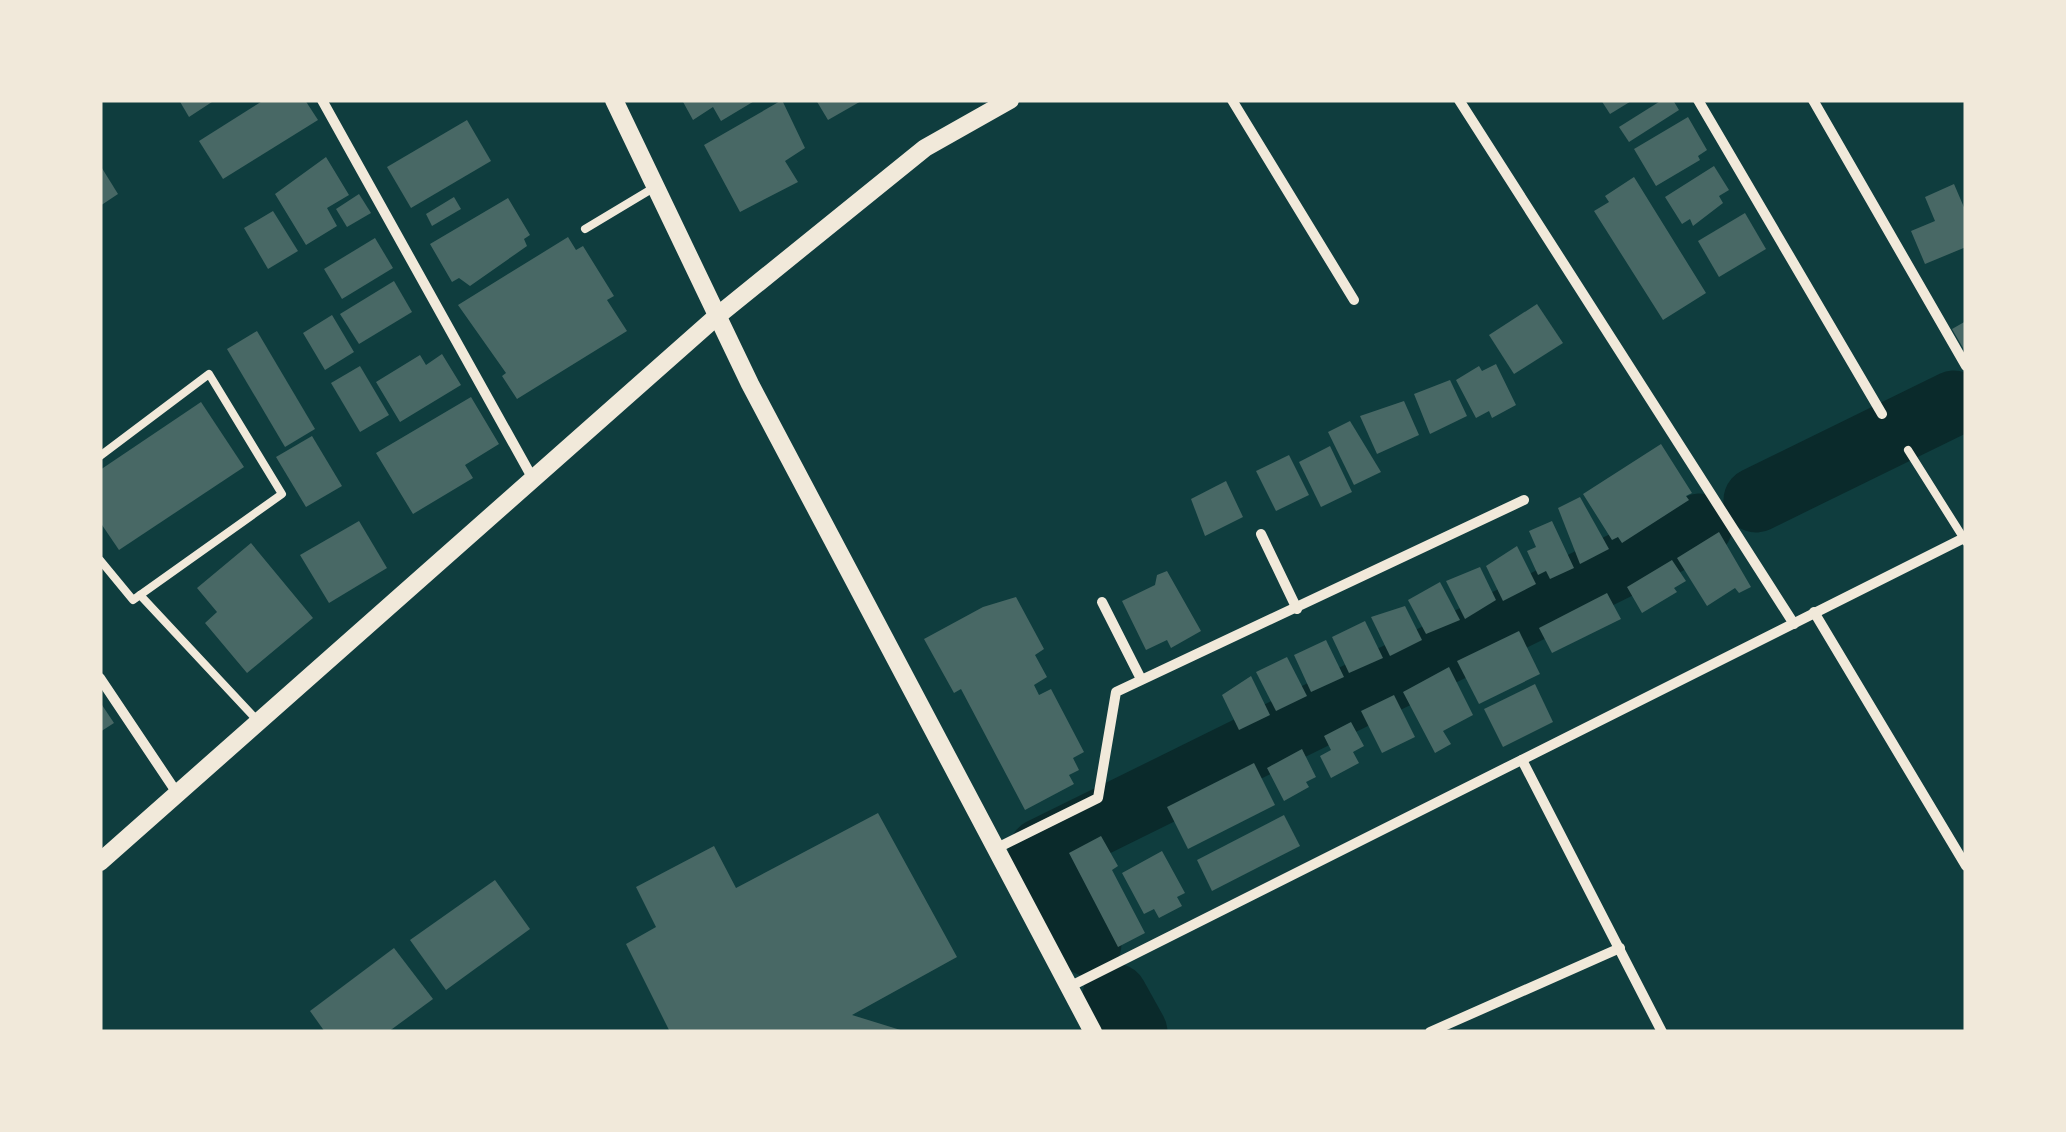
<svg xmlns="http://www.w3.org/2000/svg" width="2066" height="1132" viewBox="0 0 2066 1132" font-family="Mulish,sans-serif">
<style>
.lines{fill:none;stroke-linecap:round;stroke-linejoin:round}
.river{stroke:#0a2a2b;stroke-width:65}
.building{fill:#486865}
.service{stroke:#f1e9da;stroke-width:8}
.minor{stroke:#f1e9da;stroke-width:10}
.tertiary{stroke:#f1e9da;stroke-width:18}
</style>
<rect width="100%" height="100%" fill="#0f3d3e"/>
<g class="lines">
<g class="river">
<polyline points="1756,500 1954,403"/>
<polyline points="1089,944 1041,851 1700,526"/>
<polyline points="1115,996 1135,1032"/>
</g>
</g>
<g class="building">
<polygon points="179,100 215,100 189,117"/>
<polygon points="264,100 305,100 318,120 223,179 199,141"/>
<polygon points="682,100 756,100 721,121 713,107 693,120"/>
<polygon points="782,100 805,148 785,161 798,182 740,212 704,145"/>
<polygon points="816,100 863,100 828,120"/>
<polygon points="1601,100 1633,100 1610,114"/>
<polygon points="1662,100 1673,100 1679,110 1629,142 1619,127"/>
<polygon points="1688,117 1707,150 1698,156 1700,160 1656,186 1634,149"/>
<polygon points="467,120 491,161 411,208 387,167"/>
<polygon points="326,157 349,195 327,208 337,226 306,245 275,194"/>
<polygon points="100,165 118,194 100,206"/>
<polygon points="1714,166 1729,190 1719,196 1723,203 1693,226 1690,219 1682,224 1665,197"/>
<polygon points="1634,177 1706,293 1663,320 1594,211 1609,202 1605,196"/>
<polygon points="1954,184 1966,212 1966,247 1925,264 1911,231 1935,221 1925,197"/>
<polygon points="359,194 371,213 347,227 336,209"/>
<polygon points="454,197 461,209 432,226 426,214"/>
<polygon points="508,198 530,235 524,239 527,246 470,286 459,278 452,282 430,244"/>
<polygon points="273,211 298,251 268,269 244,228"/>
<polygon points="1745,213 1766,249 1719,277 1698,241"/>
<polygon points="568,237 576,250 583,246 614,296 607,300 627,331 517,399 502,376 506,373 458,305"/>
<polygon points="375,238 393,268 342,299 324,269"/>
<polygon points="394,281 412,312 359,344 340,314"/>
<polygon points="1537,304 1563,343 1514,374 1489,335"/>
<polygon points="332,315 354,352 325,370 303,333"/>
<polygon points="1966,321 1966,353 1952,329"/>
<polygon points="257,331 315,429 285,447 227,349"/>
<polygon points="442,354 461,385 400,422 376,382 420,355 426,365"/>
<polygon points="1496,364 1516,405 1492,418 1489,411 1476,418 1456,380 1479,366 1482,371"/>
<polygon points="360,366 389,415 360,432 331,383"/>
<polygon points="1450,380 1467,416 1430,434 1414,394"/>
<polygon points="471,397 499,444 465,465 473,478 413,514 376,453"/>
<polygon points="1404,401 1419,435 1377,454 1360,416"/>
<polygon points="201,402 244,467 119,550 100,522 100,470"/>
<polygon points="1350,421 1381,472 1354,485 1328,432"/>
<polygon points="312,436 342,486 306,507 276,457"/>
<polygon points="1661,444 1692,493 1686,496 1689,500 1622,543 1618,537 1612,540 1583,494"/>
<polygon points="1330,446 1352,492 1321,507 1299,462"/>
<polygon points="1289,455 1309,495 1276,511 1256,471"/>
<polygon points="1226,481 1243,517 1205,536 1191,499"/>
<polygon points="1580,497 1609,549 1580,564 1558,508"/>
<polygon points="359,521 387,568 329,603 300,555"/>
<polygon points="1552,521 1574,568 1550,579 1546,571 1538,575 1527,551 1536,547 1529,531"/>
<polygon points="1719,532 1751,587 1739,593 1735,588 1707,606 1677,558"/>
<polygon points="251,543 313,618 247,673 205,623 217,612 197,588"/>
<polygon points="1517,546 1536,584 1503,601 1486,566"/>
<polygon points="1672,560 1686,581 1674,588 1677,592 1642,613 1627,587"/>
<polygon points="1480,567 1496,600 1465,619 1446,581"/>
<polygon points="1167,571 1201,631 1171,648 1167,640 1146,650 1122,601 1155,585 1157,575"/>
<polygon points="1440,582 1460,620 1426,634 1408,600"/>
<polygon points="1607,593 1621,619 1552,653 1539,628"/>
<polygon points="1016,597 1044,649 1035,655 1047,677 1034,685 1039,695 1051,689 1084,752 1073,758 1079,770 1069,775 1074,784 1025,810 961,689 954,693 924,639 983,607"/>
<polygon points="1405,606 1422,640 1390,656 1371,617"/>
<polygon points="1365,621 1383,658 1349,673 1332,637"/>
<polygon points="1519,631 1540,674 1479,704 1457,661"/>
<polygon points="1326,640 1344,677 1311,692 1294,655"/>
<polygon points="1287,657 1307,696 1276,711 1256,672"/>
<polygon points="1449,667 1473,715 1443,731 1451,744 1435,753 1403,692"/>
<polygon points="1251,676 1270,715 1239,730 1222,695"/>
<polygon points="1535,684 1553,722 1503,747 1484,709"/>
<polygon points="1394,695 1415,737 1382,753 1361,711"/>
<polygon points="100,702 114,723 100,732"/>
<polygon points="1351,722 1364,746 1353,752 1359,763 1331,778 1320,756 1331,750 1324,736"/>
<polygon points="1302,749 1316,777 1306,782 1309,787 1284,801 1267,768"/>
<polygon points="1254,763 1275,805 1188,849 1167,807"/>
<polygon points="878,813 957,957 852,1015 907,1032 670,1032 626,944 656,927 636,887 714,846 736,888"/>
<polygon points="1284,815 1300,846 1212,891 1197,860"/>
<polygon points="1101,836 1118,866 1112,870 1145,933 1118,947 1069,853"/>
<polygon points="1162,851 1185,893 1177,897 1182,906 1159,918 1154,909 1144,914 1122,873"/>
<polygon points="495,880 530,929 446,990 410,940"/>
<polygon points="394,948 433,999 388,1032 325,1032 310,1011"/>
</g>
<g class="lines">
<g class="service">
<polyline points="585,229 655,187"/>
<polyline points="1908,450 1966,542"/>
<polyline points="100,456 209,374 282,494 133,600 100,560"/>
<polyline points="140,595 256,719"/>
</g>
<g class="minor">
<polyline points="322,100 533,479"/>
<polyline points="1232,100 1354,300"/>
<polyline points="1459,100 1794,624"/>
<polyline points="1698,100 1882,414"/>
<polyline points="1813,100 1966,366"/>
<polyline points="1261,534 1297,609"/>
<polyline points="1102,602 1141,679"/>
<polyline points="1814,612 1966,866"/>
<polyline points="100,678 177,793"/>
<polyline points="1522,760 1662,1032"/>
<polyline points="995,849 1098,798 1116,692 1524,500"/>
<polyline points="1069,987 1966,537"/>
<polyline points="1430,1032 1620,948"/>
</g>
<g class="tertiary">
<polyline points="614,100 750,384 1093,1032"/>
<polyline points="100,862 716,317 925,148 1010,100"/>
</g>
</g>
<rect width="2066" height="1132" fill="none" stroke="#f1e9da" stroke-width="205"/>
</svg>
